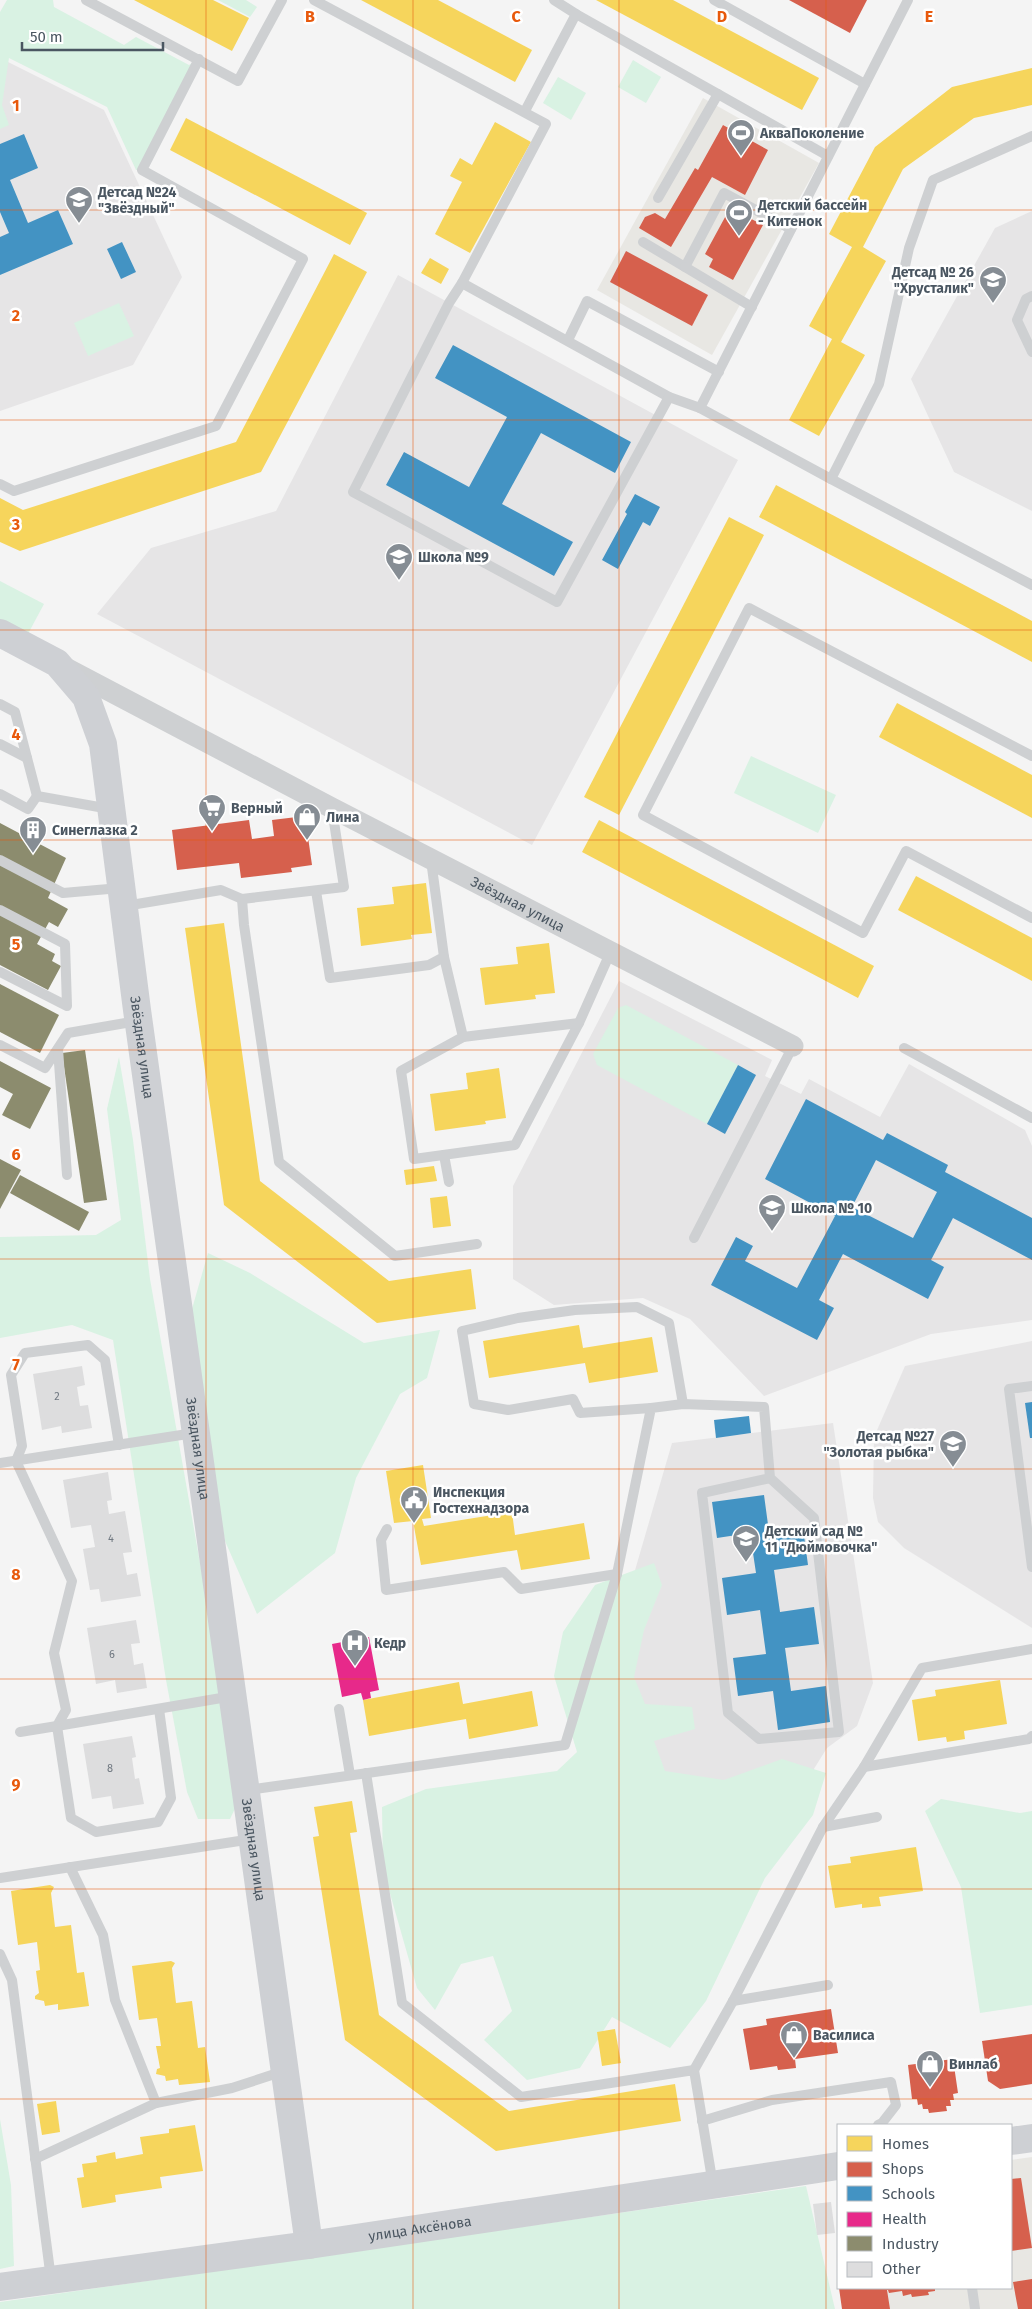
<svg xmlns="http://www.w3.org/2000/svg" width="1032" height="2309" viewBox="0 0 1032 2309" font-family="'Fira Sans',sans-serif">
<style>
.commercial{fill:#e8e7e3}
.education{fill:#e6e5e6}
.green{fill:#d9f2e3}
.homes{fill:#f6d55c}
.shops{fill:#d6604d}
.schools{fill:#4393c3;fill-rule:evenodd}
.health{fill:#e7298a}
.industry{fill:#8c8c6e}
.building{fill:#ddddde}
.lines{fill:none;stroke-linecap:round;stroke-linejoin:round}
.lane{stroke:#ced0d2;stroke-width:10}
.street{stroke:#ced0d2;stroke-width:21}
.secondary{stroke:#ced0d4;stroke-width:28}
.grid{fill:none;stroke:#e8590c;stroke-width:1;stroke-opacity:0.55}
.labels{text-anchor:middle;stroke-width:5;stroke-linejoin:round;paint-order:stroke}
.number-label{font-size:11px;fill:#707881}
.poi-label{font-size:14px;font-weight:bold;fill:#4a5661;stroke:#fff;text-anchor:start}
.street-label{font-size:14px;fill:#4a5661;stroke:#fff}
.grid-label{font-size:16px;text-anchor:middle;font-weight:bold;fill:#e8590c;stroke:#fff;stroke-width:5;stroke-linejoin:round;paint-order:stroke}
</style>
<rect width="100%" height="100%" fill="#f4f4f4"/>
<g class="commercial">
<polygon points="703,98 819,163 712,355 597,290"/>
<polygon points="1032,2157 1032,2309 854,2309 851,2288 1011,2288 1011,2160"/>
</g>
<g class="education">
<polygon points="0,58 104,110 182,277 133,365 0,411"/>
<polygon points="1032,211 1032,511 954,472 911,379 995,228"/>
<polygon points="398,275 738,460 532,845 97,614 151,548 276,511"/>
<polygon points="619,981 772,1060 765,1076 801,1094 809,1079 880,1117 909,1064 1025,1130 1032,1146 1032,1320 931,1334 764,1396 690,1319 643,1298 554,1305 513,1279 513,1186"/>
<polygon points="1032,1341 1032,1628 904,1548 878,1522 873,1498 874,1437 905,1366"/>
<polygon points="833,1423 873,1683 857,1726 827,1748 780,1823 651,1868 588,1732 672,1443"/>
</g>
<g class="green">
<polygon points="7,0 53,0 54,7 124,45 136,37 189,65 199,59 142,170 136,170 107,107 9,58 2,105 9,125 0,129 0,12"/>
<polygon points="218,0 246,0 257,7 250,17"/>
<polygon points="633,60 661,77 646,103 618,87"/>
<polygon points="558,77 586,93 571,120 543,103"/>
<polygon points="119,303 134,336 88,356 74,323"/>
<polygon points="0,581 44,604 22,645 0,633"/>
<polygon points="751,756 836,795 818,833 734,793"/>
<polygon points="626,1005 738,1065 707,1124 597,1065 593,1054 618,1008"/>
<polygon points="119,1057 133,1140 150,1279 241,1796 230,1819 198,1819 187,1792 166,1680 113,1340 72,1325 0,1338 0,1237 96,1235 121,1220 107,1109"/>
<polygon points="208,1253 250,1273 364,1343 440,1330 427,1378 400,1394 356,1478 335,1553 257,1614 225,1541 188,1323"/>
<polygon points="654,1563 662,1585 644,1630 634,1677 645,1704 692,1707 695,1729 654,1741 665,1771 724,1780 782,1759 826,1773 813,1815 765,1878 706,2001 670,2048 612,2017 580,2068 527,2080 484,2040 512,2011 493,1956 461,1964 435,2010 417,1988 383,1869 382,1807 426,1789 557,1771 577,1752 554,1676 563,1632 595,1585"/>
<polygon points="941,1799 1020,1813 1032,1811 1032,2005 980,2013 961,1887 925,1811"/>
<polygon points="0,2119 11,2185 14,2266 0,2269"/>
<polygon points="806,2186 835,2309 0,2309 0,2302"/>
</g>
<g class="homes">
<polygon points="134,0 213,0 249,18 232,51"/>
<polygon points="361,0 438,0 532,50 515,82"/>
<polygon points="596,0 673,0 819,78 802,110"/>
<polygon points="1032,68 1032,105 974,118 903,169 863,247 886,261 841,342 865,355 819,436 789,420 832,339 809,326 852,247 829,234 875,147 952,87"/>
<polygon points="186,118 367,213 350,245 170,150"/>
<polygon points="495,122 531,142 470,253 435,234 462,182 450,176 460,158 472,165"/>
<polygon points="334,254 367,272 261,472 20,551 0,542 0,498 23,510 236,442"/>
<polygon points="430,258 449,269 441,284 421,273"/>
<polygon points="776,485 1032,621 1032,662 759,517"/>
<polygon points="729,517 764,535 619,815 584,797"/>
<polygon points="897,703 1032,775 1032,818 879,737"/>
<polygon points="599,820 874,966 858,998 582,852"/>
<polygon points="916,876 1032,938 1032,981 898,910"/>
<polygon points="426,883 432,933 411,935 412,939 361,946 357,908 394,904 392,887"/>
<polygon points="224,923 260,1181 389,1281 471,1269 476,1309 377,1323 224,1205 185,928"/>
<polygon points="549,943 555,993 535,995 536,999 485,1005 480,968 518,964 516,947"/>
<polygon points="499,1068 506,1118 485,1121 486,1124 435,1131 430,1094 468,1089 466,1073"/>
<polygon points="434,1166 437,1181 406,1185 404,1170"/>
<polygon points="447,1196 451,1226 433,1228 430,1198"/>
<polygon points="579,1325 583,1348 652,1337 658,1372 589,1383 585,1363 489,1378 483,1341"/>
<polygon points="423,1465 431,1518 422,1519 424,1526 512,1512 515,1535 584,1523 590,1559 521,1570 517,1550 421,1565 413,1521 394,1523 386,1471"/>
<polygon points="1000,1680 1007,1724 964,1731 965,1739 947,1742 946,1737 918,1741 912,1700 936,1696 935,1690"/>
<polygon points="459,1682 463,1704 532,1691 538,1726 469,1739 466,1719 369,1736 363,1700"/>
<polygon points="352,1801 357,1832 350,1833 379,2015 509,2111 675,2084 681,2121 496,2151 345,2040 313,1837 319,1836 314,1807"/>
<polygon points="916,1847 923,1891 879,1897 881,1906 862,1908 862,1904 835,1908 828,1866 851,1863 850,1857"/>
<polygon points="50,1885 54,1887 51,1893 55,1927 71,1925 77,1973 84,1972 89,2006 58,2010 58,2004 45,2006 44,2001 35,1999 35,1996 39,1993 36,1971 40,1970 37,1942 18,1945 11,1891"/>
<polygon points="171,1961 175,1963 172,1968 176,2003 192,2001 198,2048 205,2047 210,2082 179,2085 178,2079 166,2081 165,2076 156,2074 157,2069 160,2068 156,2046 161,2046 157,2018 139,2020 132,1966"/>
<polygon points="615,2029 621,2063 602,2066 597,2032"/>
<polygon points="56,2101 60,2132 42,2135 37,2104"/>
<polygon points="195,2125 203,2171 160,2177 162,2188 115,2195 116,2202 82,2208 77,2178 84,2177 82,2164 97,2162 96,2156 115,2152 116,2159 143,2154 140,2137 169,2133 169,2129"/>
</g>
<g class="shops">
<polygon points="789,0 867,0 850,33"/>
<polygon points="723,125 768,150 745,195 712,177 671,247 639,228 645,217 655,213 665,219 695,168 698,170"/>
<polygon points="730,208 763,225 733,280 709,267 713,259 705,254"/>
<polygon points="626,251 708,295 692,326 610,282"/>
<polygon points="305,816 312,865 291,868 292,872 241,878 239,863 177,870 172,830 249,820 252,839 274,836 272,820"/>
<polygon points="831,2009 838,2053 795,2059 796,2068 778,2070 777,2066 750,2070 743,2029 767,2025 766,2019"/>
<polygon points="1032,2034 1032,2084 1000,2089 988,2081 982,2041"/>
<polygon points="953,2059 958,2093 953,2094 954,2100 950,2100 951,2106 946,2106 947,2111 929,2113 928,2109 923,2109 922,2104 918,2105 917,2099 912,2099 908,2065"/>
<polygon points="1021,2178 1032,2248 1011,2251 1011,2179"/>
<polygon points="1032,2279 1032,2309 1018,2309 1013,2282"/>
<polygon points="839,2288 935,2288 935,2291 928,2292 929,2295 912,2297 911,2294 903,2296 902,2291 889,2293 888,2290 887,2290 890,2309 842,2309"/>
</g>
<g class="schools">
<polygon points="24,134 38,168 10,180 28,223 58,210 73,244 0,275 0,237 9,233 0,212 0,144"/>
<polygon points="122,242 136,272 121,279 107,249"/>
<polygon points="453,345 631,442 615,473 541,433 502,504 573,542 554,576 386,485 404,452 469,487 507,417 435,378"/>
<polygon points="635,494 660,507 650,526 643,522 618,569 602,560 627,514 625,512"/>
<polygon points="738,1065 756,1075 725,1134 707,1124"/>
<path d="M806,1099L883,1140L887,1133L948,1165L945,1172L1032,1218V1260L953,1218L931,1260L944,1267L928,1299L843,1254L819,1300L834,1308L817,1340L711,1285L736,1237L753,1246L745,1261L797,1288L835,1216L765,1179ZM876,1160L937,1192L913,1238L852,1207Z"/>
<polygon points="1032,1402 1032,1438 1030,1438 1025,1403"/>
<polygon points="749,1416 751,1433 716,1438 714,1420"/>
<polygon points="764,1495 769,1532 803,1528 808,1565 774,1570 780,1612 814,1607 819,1644 785,1648 791,1691 826,1686 830,1722 778,1730 773,1691 738,1696 733,1658 766,1654 760,1610 727,1615 722,1578 756,1573 750,1533 717,1538 712,1502"/>
</g>
<polygon class="health" points="369,1637 379,1690 370,1692 371,1698 363,1700 361,1693 342,1697 332,1644"/>
<g class="industry">
<polygon points="0,823 66,858 48,898 68,909 58,927 49,922 37,944 55,954 52,961 61,966 48,990 0,965"/>
<polygon points="0,984 59,1015 40,1053 0,1032"/>
<polygon points="85,1050 107,1200 84,1203 62,1053"/>
<polygon points="0,1061 51,1088 30,1129 2,1115 13,1094 0,1087"/>
<polygon points="0,1159 21,1170 0,1209"/>
<polygon points="20,1175 89,1212 79,1231 10,1193"/>
</g>
<g class="building">
<polygon points="82,1366 85,1385 77,1387 80,1406 88,1405 92,1428 62,1433 61,1426 42,1430 33,1374"/>
<polygon points="108,1472 112,1500 107,1501 109,1514 125,1511 132,1552 123,1553 127,1575 137,1573 141,1596 101,1602 99,1589 90,1590 83,1549 95,1547 91,1525 71,1528 63,1480"/>
<polygon points="136,1620 140,1643 131,1644 134,1665 143,1663 147,1688 117,1693 115,1680 96,1684 87,1628"/>
<polygon points="132,1736 136,1757 132,1758 135,1779 139,1778 144,1804 113,1809 111,1796 92,1799 83,1744"/>
<polygon points="831,2202 835,2233 817,2235 813,2204"/>
</g>
<g class="lines">
<g class="lane">
<polyline points="86,0 238,81 282,0"/>
<polyline points="314,0 546,124 462,283 669,397 700,408"/>
<polyline points="714,0 865,84"/>
<polyline points="908,0 700,408 831,479 879,384 909,248 933,180 1032,136"/>
<polyline points="576,14 828,156"/>
<polyline points="525,111 576,14 554,0"/>
<polyline points="658,198 718,94"/>
<polyline points="643,242 685,267 724,193 791,229"/>
<polyline points="685,267 752,307"/>
<polyline points="462,283 449,303 353,492 557,602 669,397"/>
<polyline points="1032,296 1026,299 1017,320 1032,352"/>
<polyline points="568,340 587,301 719,372"/>
<polyline points="831,479 1032,585"/>
<polyline points="0,484 14,491 216,426 303,259 142,170 199,59"/>
<polyline points="0,704 15,712 37,796"/>
<polyline points="0,744 27,758"/>
<polyline points="1032,756 749,608 643,815 863,933 906,851 1032,918"/>
<polyline points="0,794 28,809 37,796 110,809"/>
<polyline points="0,860 63,893 120,888"/>
<polyline points="316,891 330,978 429,965 444,957 431,860"/>
<polyline points="242,899 244,925 279,1162 395,1256 477,1244"/>
<polyline points="125,906 221,890 242,899 344,887 332,809"/>
<polyline points="0,910 65,944 67,1006 0,972"/>
<polyline points="444,957 463,1037 401,1071 414,1159 515,1145 579,1023 611,951"/>
<polyline points="463,1037 579,1023"/>
<polyline points="0,1045 45,1068 68,1033 137,1021"/>
<polyline points="904,1048 1032,1118"/>
<polyline points="58,1049 67,1175"/>
<polyline points="444,1155 449,1182"/>
<polyline points="694,1238 793,1046"/>
<polyline points="1032,1386 1009,1389 1032,1567"/>
<polyline points="651,1408 580,1413 573,1399 508,1410 474,1404 462,1331 518,1318 575,1310 637,1307 669,1323 683,1404"/>
<polyline points="119,1445 105,1360 88,1345 25,1353 11,1375 22,1446 16,1461 72,1581 54,1653 66,1710 57,1726 233,1696"/>
<polyline points="0,1463 194,1433"/>
<polyline points="387,1529 381,1540 386,1590 504,1572 521,1589 617,1574"/>
<polyline points="339,1709 350,1775"/>
<polyline points="20,1732 57,1726 71,1818 96,1832 158,1822 171,1798 159,1709"/>
<polyline points="864,1767 1029,1739 1032,1736"/>
<polyline points="366,1773 402,2003 521,2097 694,2070 713,2185"/>
<polyline points="248,1790 565,1745 617,1574 651,1408 683,1404 764,1407 770,1478 814,1518 839,1732 759,1739 728,1713 702,1493 770,1478"/>
<polyline points="823,1827 877,1817"/>
<polyline points="70,1867 103,1935 115,2000 156,2103 232,2088 284,2071"/>
<polyline points="0,1878 252,1839"/>
<polyline points="0,1954 12,1980 51,2279"/>
<polyline points="733,2001 828,1985"/>
<polyline points="694,2070 733,2001 823,1827 864,1767 922,1668 1032,1649"/>
<polyline points="702,2121 772,2100 891,2082 896,2105 882,2123 878,2125"/>
<polyline points="35,2159 156,2103"/>
<polyline points="972,2288 975,2309"/>
</g>
<path class="street" id="s1" d="M64,667L332,808L793,1046"/>
<g class="secondary">
<path id="s2" d="M0,633L57,663L86,697L103,744L137,1010L309,2245"/>
<polyline points="1011,2141 1032,2138"/>
<path id="s3" d="M0,2287L309,2245L838,2166"/>
</g>
</g>
<path class="grid" d="M206,0V2309M413,0V2309M619,0V2309M826,0V2309M0,210H1032M0,420H1032M0,630H1032M0,840H1032M0,1050H1032M0,1259H1032M0,1469H1032M0,1679H1032M0,1889H1032M0,2099H1032"/>
<defs>
<symbol id="stadium-pin" viewBox="-11 -11 22 30"><path d="M0 17L-7.5 6A9.5 9.5 0 1 1 7.5 6Z" fill="#868d94" stroke="#fff"/><path d="M0-5a6.5 5 0 1 0 0 10a6.5 5 0 1 0 0-10ZM-3.5-1.8h7v3.6h-7Z" fill="#fff"/></symbol>
<symbol id="school-pin" viewBox="-11 -11 22 30"><path d="M0 17L-7.5 6A9.5 9.5 0 1 1 7.5 6Z" fill="#868d94" stroke="#fff"/><path d="M0-5L7-2L0 1L-7-2ZM-4 1L0 2.5L4 1V4Q0 6-4 4Z" fill="#fff"/></symbol>
<symbol id="supermarket-pin" viewBox="-11 -11 22 30"><path d="M0 17L-7.5 6A9.5 9.5 0 1 1 7.5 6Z" fill="#868d94" stroke="#fff"/><path d="M-6-5.5h2.5l.6 2H6L4.5 2H-2.5L-4.4-4H-6ZM-1.5 3.2a1.3 1.3 0 1 0 .1 0ZM3 3.2a1.3 1.3 0 1 0 .1 0Z" fill="#fff"/></symbol>
<symbol id="shop-pin" viewBox="-11 -11 22 30"><path d="M0 17L-7.5 6A9.5 9.5 0 1 1 7.5 6Z" fill="#868d94" stroke="#fff"/><path d="M-5-2.5h2.3a2.7 3.5 0 0 1 5.4 0H5L5.5 6h-11ZM-1.5-2.5h3a1.5 2.3 0 0 0-3 0Z" fill="#fff"/></symbol>
<symbol id="building-pin" viewBox="-11 -11 22 30"><path d="M0 17L-7.5 6A9.5 9.5 0 1 1 7.5 6Z" fill="#868d94" stroke="#fff"/><path d="M-4-6H4V6H1V3H-1V6H-4ZM-2.5-4.3h1.7v1.8h-1.7ZM.8-4.3h1.7v1.8H.8ZM-2.5-1h1.7V.8h-1.7ZM.8-1h1.7V.8H.8Z" fill="#fff"/></symbol>
<symbol id="civic-pin" viewBox="-11 -11 22 30"><path d="M0 17L-7.5 6A9.5 9.5 0 1 1 7.5 6Z" fill="#868d94" stroke="#fff"/><path d="M-.6-6.5H3V-4.5H.6V-3L4-1V1h2V6H-6V1h2V-1L-.6-3ZM-1.2 2.5V6h2.4V2.5Z" fill="#fff"/></symbol>
<symbol id="hospital-pin" viewBox="-11 -11 22 30"><path d="M0 17L-7.5 6A9.5 9.5 0 1 1 7.5 6Z" fill="#868d94" stroke="#fff"/><path d="M-5-5h3v3.5h4V-5h3V5h-3V1.5h-4V5h-3Z" fill="#fff"/></symbol>
</defs>
<g fill-rule="evenodd">
<use href="#stadium-pin" x="725" y="117" width="32" height="43"/>
<use href="#school-pin" x="63" y="184" width="32" height="43"/>
<use href="#stadium-pin" x="723" y="197" width="32" height="43"/>
<use href="#school-pin" x="977" y="264" width="32" height="43"/>
<use href="#school-pin" x="383" y="541" width="32" height="43"/>
<use href="#supermarket-pin" x="196" y="792" width="32" height="43"/>
<use href="#shop-pin" x="291" y="801" width="32" height="43"/>
<use href="#building-pin" x="17" y="814" width="32" height="43"/>
<use href="#school-pin" x="756" y="1192" width="32" height="43"/>
<use href="#school-pin" x="937" y="1428" width="32" height="43"/>
<use href="#civic-pin" x="398" y="1484" width="32" height="43"/>
<use href="#school-pin" x="730" y="1523" width="32" height="43"/>
<use href="#hospital-pin" x="339" y="1627" width="32" height="43"/>
<use href="#shop-pin" x="778" y="2019" width="32" height="43"/>
<use href="#shop-pin" x="914" y="2048" width="32" height="43"/>
</g>
<g class="labels">
<g class="number-label">
<text x="57" y="1400">2</text>
<text x="111" y="1542">4</text>
<text x="112" y="1658">6</text>
<text x="110" y="1772">8</text>
</g>
<g class="poi-label">
<text x="760" y="138">АкваПоколение</text>
<text x="98" y="197">Детсад №24<tspan x="98" dy="16">"Звёздный"</tspan></text>
<text x="758" y="210">Детский бассейн<tspan x="758" dy="16">- Китенок</tspan></text>
<text x="974" y="277" text-anchor="end">Детсад № 26<tspan x="974" dy="16">"Хрусталик"</tspan></text>
<text x="418" y="562">Школа №9</text>
<text x="231" y="813">Верный</text>
<text x="326" y="822">Лина</text>
<text x="52" y="835">Синеглазка 2</text>
<text x="791" y="1213">Школа № 10</text>
<text x="934" y="1441" text-anchor="end">Детсад №27<tspan x="934" dy="16">"Золотая рыбка"</tspan></text>
<text x="433" y="1497">Инспекция<tspan x="433" dy="16">Гостехнадзора</tspan></text>
<text x="765" y="1536">Детский сад №<tspan x="765" dy="16">11 "Дюймовочка"</tspan></text>
<text x="374" y="1648">Кедр</text>
<text x="813" y="2040">Василиса</text>
<text x="949" y="2069">Винлаб</text>
</g>
<g class="street-label">
<text dy="5" stroke="none"><textPath href="#s1" startOffset="512">Звёздная улица</textPath></text>
<text dy="5" stroke="none"><textPath href="#s2" startOffset="465">Звёздная улица</textPath></text>
<text dy="5" stroke="none"><textPath href="#s2" startOffset="870">Звёздная улица</textPath></text>
<text dy="5" stroke="none"><textPath href="#s2" startOffset="1275">Звёздная улица</textPath></text>
<text dy="5" stroke="none"><textPath href="#s3" startOffset="424">улица Аксёнова</textPath></text>
</g>
</g>
<g class="grid-label">
<text x="310" y="22">B</text>
<text x="516" y="22">C</text>
<text x="722" y="22">D</text>
<text x="929" y="22">E</text>
<text x="16" y="111">1</text>
<text x="16" y="321">2</text>
<text x="16" y="530">3</text>
<text x="16" y="740">4</text>
<text x="16" y="950">5</text>
<text x="16" y="1160">6</text>
<text x="16" y="1370">7</text>
<text x="16" y="1580">8</text>
<text x="16" y="1790">9</text>
</g>
<rect x="837" y="2124" width="175" height="165" fill="#ffffff" stroke="#b7bbc0"/>
<rect x="847" y="2136" width="25" height="15" fill="#f6d55c" stroke="#b7bbc0"/>
<text x="882" y="2149" font-size="15" fill="#4a5661">Homes</text>
<rect x="847" y="2162" width="25" height="15" fill="#d6604d" stroke="#b7bbc0"/>
<text x="882" y="2174" font-size="15" fill="#4a5661">Shops</text>
<rect x="847" y="2186" width="25" height="15" fill="#4393c3" stroke="#b7bbc0"/>
<text x="882" y="2199" font-size="15" fill="#4a5661">Schools</text>
<rect x="847" y="2212" width="25" height="15" fill="#e7298a" stroke="#b7bbc0"/>
<text x="882" y="2224" font-size="15" fill="#4a5661">Health</text>
<rect x="847" y="2236" width="25" height="15" fill="#8c8c6e" stroke="#b7bbc0"/>
<text x="882" y="2249" font-size="15" fill="#4a5661">Industry</text>
<rect x="847" y="2262" width="25" height="15" fill="#ddddde" stroke="#b7bbc0"/>
<text x="882" y="2274" font-size="15" fill="#4a5661">Other</text>
<path d="M22 42v8h141v-8" fill="none" stroke="#4a5661" stroke-width="2.5"/>
<text x="30" y="42" font-size="15" fill="#4a5661" stroke="#ffffff" stroke-width="4" paint-order="stroke">50 m</text>
</svg>
